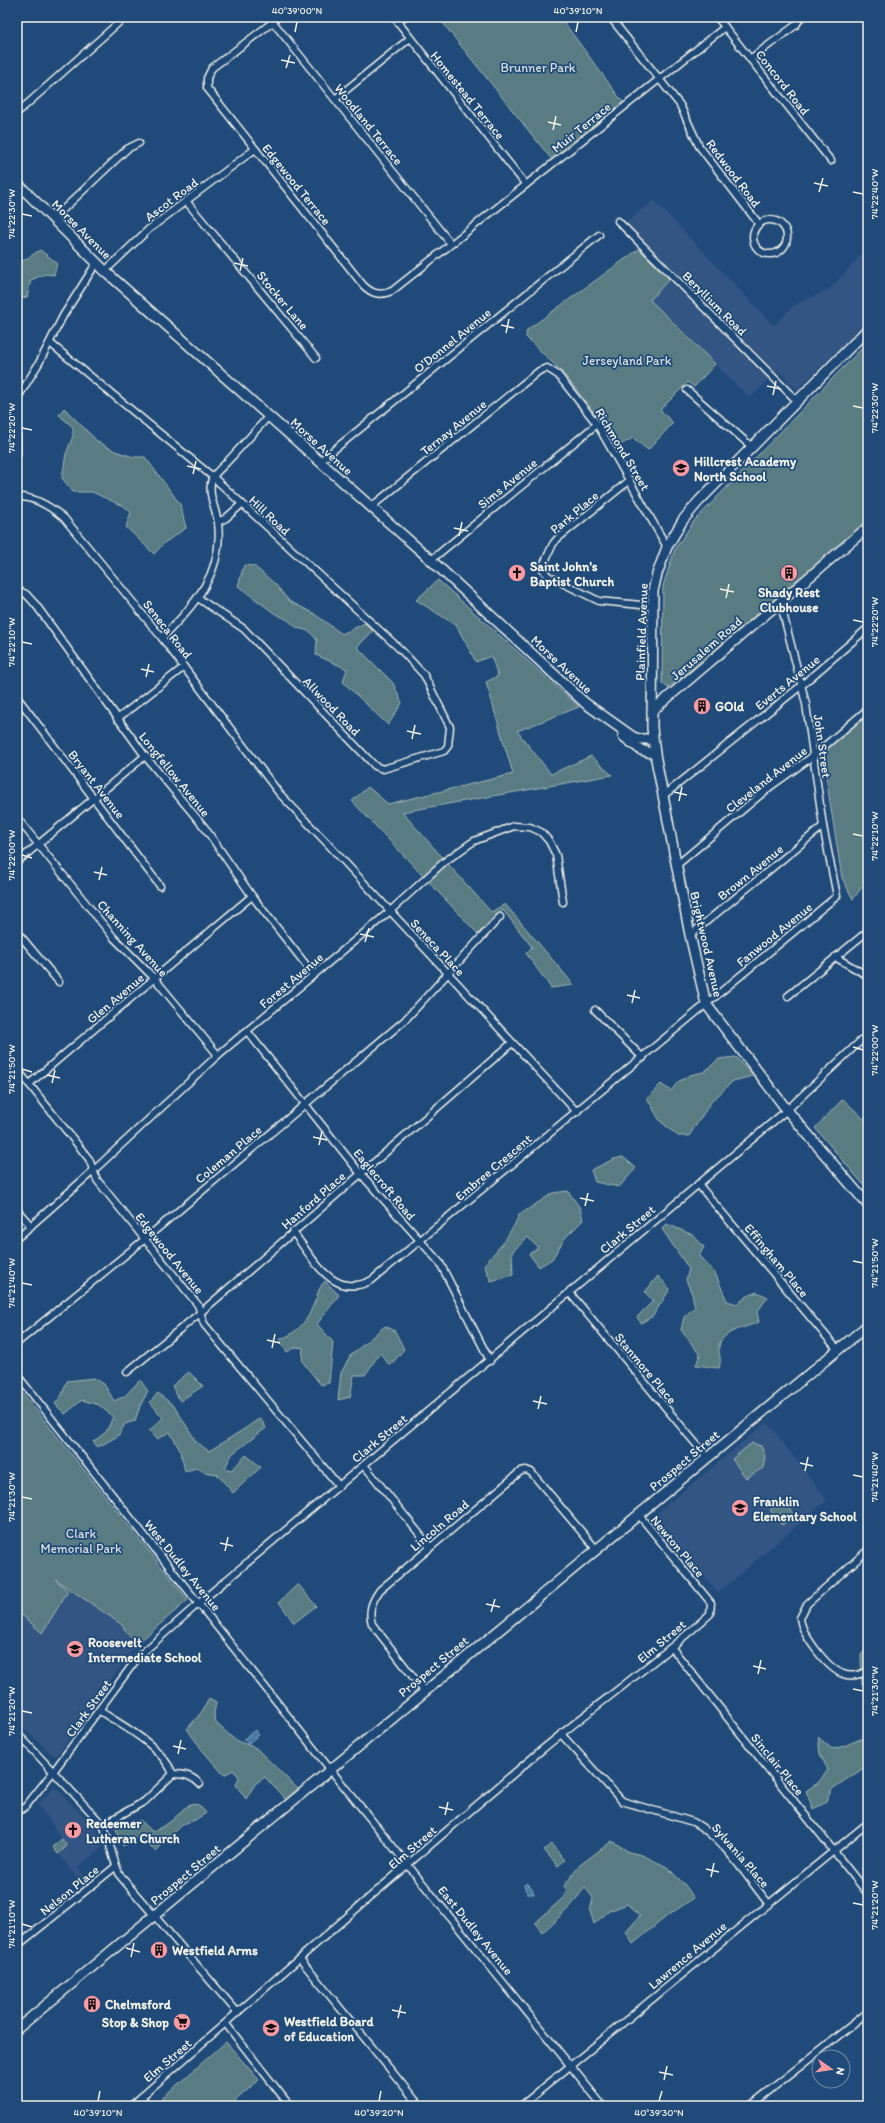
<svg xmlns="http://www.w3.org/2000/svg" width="885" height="2123" viewBox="0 0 885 2123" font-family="Itim,sans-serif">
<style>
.built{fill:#335584}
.green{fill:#587b81;stroke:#a6b6b4}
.water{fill:#457aa2;stroke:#8baabe}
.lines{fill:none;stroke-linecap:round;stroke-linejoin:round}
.street-casing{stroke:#f4f1e8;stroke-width:9}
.secondary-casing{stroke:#f4f1e8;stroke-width:12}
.street{stroke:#1f4a7a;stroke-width:6}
.secondary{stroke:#1f4a7a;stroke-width:9}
.ticks{fill:none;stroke:#f4f1e8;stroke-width:1.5}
.labels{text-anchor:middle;stroke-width:3.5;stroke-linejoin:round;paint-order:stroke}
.park-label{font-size:13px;fill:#dddfd9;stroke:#1f4a7a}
.street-label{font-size:13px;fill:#f4f1e8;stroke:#1f4a7a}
.poi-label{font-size:13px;font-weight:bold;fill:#f4f1e8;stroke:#1f4a7a;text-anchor:start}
.neatline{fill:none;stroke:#f4f1e8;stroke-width:1.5}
.ticks-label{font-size:10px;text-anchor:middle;fill:#f4f1e8}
</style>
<rect width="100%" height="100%" fill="#1f4a7a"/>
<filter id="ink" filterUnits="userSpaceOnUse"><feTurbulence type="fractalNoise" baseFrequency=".025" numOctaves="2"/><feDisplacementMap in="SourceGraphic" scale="8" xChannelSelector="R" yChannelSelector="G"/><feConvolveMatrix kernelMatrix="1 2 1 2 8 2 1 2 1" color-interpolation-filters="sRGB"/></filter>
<g filter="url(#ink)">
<g class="built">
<polygon points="654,200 774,326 793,306 831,288 868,247 868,321 797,390 778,370 750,398 649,300 669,279 618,228"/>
<polygon points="767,1422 827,1500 718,1593 653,1516"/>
<polygon points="17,1534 98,1608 121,1624 136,1645 58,1754 54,1756 17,1722"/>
<polygon points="55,1787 96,1829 102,1848 78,1867 87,1880 82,1884 53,1847 62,1839 38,1804"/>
</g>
<g class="green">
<polygon points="438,17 560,17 624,104 552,160"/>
<polygon points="639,249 669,279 650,300 715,364 694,387 688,382 660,410 673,423 648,450 633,438 620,445 563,373 526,337 527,330"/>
<polygon points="40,250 57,263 54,275 45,274 31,280 27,297 18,299 17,287 21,283 17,281 17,255 23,261"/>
<polygon points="868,342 868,522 776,602 668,688 662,683 663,586 675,549 694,521"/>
<polygon points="64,408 98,442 115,451 133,457 145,457 180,504 186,528 164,543 154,554 126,527 131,512 125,507 92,492 73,492 62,478 66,454 73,436 73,427 59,415"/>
<polygon points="244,565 254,566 275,584 289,601 313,613 342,634 365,623 373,631 357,647 393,683 402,703 388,725 343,682 347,669 316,655 317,640 309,631 297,628 288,620 274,613 238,586"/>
<polygon points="438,580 579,707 517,731 551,774 591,756 612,775 402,812 491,912 505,904 574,985 551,988 526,953 532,947 503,910 478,934 352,801 368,787 388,804 513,774 486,682 498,676 491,656 476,662 456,625 416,600"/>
<polygon points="868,713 868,884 862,887 853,899 842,878 822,751"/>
<polygon points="736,1057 753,1076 733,1081 711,1102 689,1136 678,1136 660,1121 647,1098 661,1084 671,1091 678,1082 690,1075 704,1072 719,1059"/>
<polygon points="843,1099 868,1123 868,1190 815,1128"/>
<polygon points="623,1157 636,1168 619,1187 595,1182 591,1170 614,1159"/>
<polygon points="568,1191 580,1208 583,1220 565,1238 552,1259 539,1267 529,1254 538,1248 528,1237 512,1252 513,1275 491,1281 484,1265 502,1244 514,1226 519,1215 553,1193"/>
<path d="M667,1224L693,1235L704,1247L699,1256L715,1273L727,1301L737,1304L746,1297L757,1292L768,1297L757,1312L759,1322C746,1328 718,1331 719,1349C719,1358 722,1357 719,1368L696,1365L700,1355L681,1330L684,1317L695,1307L692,1294L686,1280L689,1269L662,1229Z"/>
<polygon points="658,1276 670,1289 653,1316 641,1323 637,1317 653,1301 645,1292"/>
<path d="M325,1281L339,1295L317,1324L333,1342L329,1383L321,1385L302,1361L303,1348L296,1347L287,1352L279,1340C296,1333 306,1324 313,1306C318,1295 317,1290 325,1281Z"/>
<polygon points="385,1326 395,1331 404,1349 390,1366 380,1353 365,1375 354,1375 350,1397 338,1400 341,1373 350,1356"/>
<polygon points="189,1372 203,1386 180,1401 172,1386"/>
<polygon points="94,1378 104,1384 114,1401 125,1396 140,1380 148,1391 140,1406 135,1421 125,1424 118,1436 98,1447 93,1442 106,1432 113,1417 99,1405 82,1400 65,1414 55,1404 62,1395 67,1381"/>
<polygon points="17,1386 188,1600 136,1645 121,1624 55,1579 68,1591 42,1633 22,1615 17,1620"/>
<path d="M158,1393L175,1407L197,1443L209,1451C226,1440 244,1430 260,1418L266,1428L232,1454L225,1468L232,1470L246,1455L261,1467L233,1493L217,1474L204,1472L197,1468L185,1471L180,1450L170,1432L157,1439L149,1431L163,1418L150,1402Z"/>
<polygon points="752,1443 761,1446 765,1456 763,1468 746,1478 732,1459"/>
<polygon points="782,1500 794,1515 782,1525 776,1518 781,1513 776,1517 770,1510"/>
<polygon points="298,1584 316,1606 294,1623 279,1602"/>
<polygon points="868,1647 868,1690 862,1684 861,1655"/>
<polygon points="209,1699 216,1703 214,1713 216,1723 235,1740 256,1748 298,1789 286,1800 265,1777 255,1784 246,1799 236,1785 239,1777 233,1770 224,1775 203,1751 187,1729 201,1713"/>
<polygon points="868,1736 868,1765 832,1789 825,1803 813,1809 806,1791 818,1783 828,1770 820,1754 818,1737 832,1749 844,1746"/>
<polygon points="190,1804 199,1805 206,1813 195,1820 181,1825 156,1851 137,1838 123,1846 115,1827 130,1821 135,1822 140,1820 153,1832 170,1822"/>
<polygon points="62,1839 67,1846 58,1854 53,1847"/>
<polygon points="612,1841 629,1852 642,1855 667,1867 685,1885 694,1898 667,1916 633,1944 626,1932 640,1916 627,1904 609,1911 594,1924 590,1911 593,1898 585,1887 571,1906 542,1933 535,1923 563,1898 567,1890 564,1886 580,1865"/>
<polygon points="551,1844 565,1860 558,1866 544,1850"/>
<polygon points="226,2042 259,2080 229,2106 167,2106 161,2099"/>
</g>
<g class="water">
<polygon points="255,1730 258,1735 248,1744 244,1739"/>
<polygon points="527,1883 532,1888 534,1894 527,1894 524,1885"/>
</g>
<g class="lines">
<defs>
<g id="street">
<polyline points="269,17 451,244"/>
<polyline points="394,17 526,185"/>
<polyline points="610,17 680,105 699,146 759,224"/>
<polyline points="717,17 831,161"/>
<path d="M273,22L212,68L207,78V88L363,285C372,294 380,296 392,291L725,27"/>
<polyline points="398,22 404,17"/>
<polyline points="750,59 796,25 801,17"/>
<polyline points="335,99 409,39"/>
<polyline points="17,113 125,17"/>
<polyline points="186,201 316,358"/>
<polyline points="53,219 127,149 139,143"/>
<circle cx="770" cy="237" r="17"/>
<polyline points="618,221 796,400"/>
<polyline points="105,271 149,229 255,149"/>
<polyline points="50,343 213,477 402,651 424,675 450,727 448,746 444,751 383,769 375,766 244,629 198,598"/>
<polyline points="687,390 752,447"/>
<polyline points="17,399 39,363 63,316 97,262"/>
<polyline points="17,435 17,456"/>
<polyline points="319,462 599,235"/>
<polyline points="630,480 557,539 553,544 542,568 548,576 599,601 652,606"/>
<path d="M17,497C34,496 51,507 64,518L162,638L279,793L326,842L577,1112"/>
<polyline points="371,507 539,371 547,368 558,375 597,424 667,547"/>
<polyline points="218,522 226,518 242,504"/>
<polyline points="863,532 868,538"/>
<polyline points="431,560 597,424"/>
<polyline points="17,590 26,594 36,605 145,756 205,828 252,896 314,975"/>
<path d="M162,638C194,605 224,573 218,523C216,508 207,494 212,479C215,473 222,467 226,463C241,447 255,431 269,416"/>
<polyline points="17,697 160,886"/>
<polyline points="117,719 184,667"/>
<polyline points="663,796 802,685 868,628"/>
<polyline points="17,818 114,938 155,979 218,1055"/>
<polyline points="17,862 145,756"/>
<polyline points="677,865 771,786 813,756 868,709"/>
<polyline points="17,932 59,982"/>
<polyline points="690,935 823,826"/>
<polyline points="835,957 868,976"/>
<polyline points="788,996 868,931"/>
<polyline points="595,1010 643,1058"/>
<polyline points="247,1031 360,1173 440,1263 490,1361"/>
<polyline points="17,1069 89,1159 97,1180 198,1305 204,1324 339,1486"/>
<polyline points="29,1084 252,896"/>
<polyline points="698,1184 838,1350"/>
<polyline points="17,1210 31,1226"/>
<path d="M293,1232C313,1258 333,1301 372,1280L837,896L823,826L806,704L780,601"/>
<polyline points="17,1238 93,1171 218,1055 389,912 444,862 474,841 514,826 530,827 541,832 549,841 556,855 563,902"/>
<polyline points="569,1292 707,1457"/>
<polyline points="17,1343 145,1239 404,1021 500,917"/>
<polyline points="127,1372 200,1313 512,1043"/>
<polyline points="17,1375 330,1769 603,2106"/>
<polyline points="364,1465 430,1547"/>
<path d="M868,1550L807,1604L800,1618C802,1635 827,1668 843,1674C851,1677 861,1675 868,1671"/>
<polyline points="672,1648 868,1894"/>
<path d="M424,1691L372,1624C368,1611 372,1601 380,1590L521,1471L526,1470L531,1472L596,1549"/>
<path d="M100,1711C124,1727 161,1745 173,1774L145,1801L103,1825"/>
<path d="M17,1733L103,1825C111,1842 112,1861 121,1877L238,2013"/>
<path d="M561,1734L622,1801L693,1822C722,1837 747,1877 768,1903"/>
<path d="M173,1774C185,1774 192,1776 200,1784"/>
<polyline points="17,1813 26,1806 53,1772 139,1656 199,1603 787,1110 868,1034"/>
<polyline points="17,1946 115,1867"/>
<polyline points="300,1959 420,2106"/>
<polyline points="226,2024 290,2106"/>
<polyline points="141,2097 149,2106"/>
<path d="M131,2106C266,1987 401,1869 538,1753C594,1706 655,1664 710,1614L711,1603L707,1598L639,1515"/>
<polyline points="521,2106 868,1823"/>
<polyline points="750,2106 868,2012"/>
</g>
<g id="secondary">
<polyline points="17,183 105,271 431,560 585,703 633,737 639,739 653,739"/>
<polyline points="868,329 699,501 683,520 667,547 657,574 653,591 652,728 655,754 690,935 706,1004 787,1110 868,1205"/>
<polyline points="652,711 868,527"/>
<polyline points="623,736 641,750 655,754"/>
<polyline points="17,2029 868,1325"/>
</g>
</defs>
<use href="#street" class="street-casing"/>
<use href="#secondary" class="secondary-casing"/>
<use href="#street" class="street"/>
<use href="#secondary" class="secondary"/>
</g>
</g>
<path class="ticks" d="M295,32L297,22M576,32L578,22M281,60L295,63M286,68L290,55M548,122L561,125M553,130L556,116M814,183L828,186M819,192L823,178M853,192L863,194M22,214L32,216M234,263L248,266M240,271L243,258M501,325L514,328M506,333L509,319M767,386L781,389M773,395L776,381M853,406L863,408M22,428L32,430M187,466L201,469M193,474L196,461M454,528L468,531M459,536L462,522M720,589L734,592M726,598L729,584M853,620L863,622M22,642L32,644M141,669L154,672M146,677L149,664M407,731L421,734M412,739L415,725M674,792L687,795M679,801L682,787M853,834L863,836M22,855L32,858M94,872L107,875M99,880L102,867M360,934L374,937M365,942L369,928M627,995L640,998M632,1003L635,990M853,1047L863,1050M22,1069L32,1072M47,1075L60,1078M52,1083L55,1070M313,1137L327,1140M319,1145L322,1131M580,1198L594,1201M585,1206L588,1193M853,1261L863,1263M22,1283L32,1285M267,1340L280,1343M272,1348L275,1334M533,1401L547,1404M538,1409L541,1396M800,1463L813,1466M805,1471L808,1457M853,1475L863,1477M22,1497L32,1499M220,1543L233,1546M225,1551L228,1537M486,1604L500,1607M491,1612L495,1599M753,1666L766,1669M758,1674L761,1660M853,1689L863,1691M22,1711L32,1713M173,1746L186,1749M178,1754L181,1740M439,1807L453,1810M445,1815L448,1802M706,1869L719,1872M711,1877L714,1863M853,1903L863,1905M22,1924L32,1927M126,1948L140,1952M131,1957L134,1943M392,2010L406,2013M398,2018L401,2005M659,2072L673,2075M664,2080L667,2066M98,2101L100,2091M379,2101L381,2091M659,2101L662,2091"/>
<defs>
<symbol id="school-disc" viewBox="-11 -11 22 22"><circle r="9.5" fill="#ff9aa2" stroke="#1f4a7a"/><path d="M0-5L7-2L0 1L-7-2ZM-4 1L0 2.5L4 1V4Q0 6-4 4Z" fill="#111"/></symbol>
<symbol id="church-disc" viewBox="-11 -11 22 22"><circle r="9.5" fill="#ff9aa2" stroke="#1f4a7a"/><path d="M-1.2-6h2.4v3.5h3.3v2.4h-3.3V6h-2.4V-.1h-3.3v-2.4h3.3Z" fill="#111"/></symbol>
<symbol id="building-disc" viewBox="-11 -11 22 22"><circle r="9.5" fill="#ff9aa2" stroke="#1f4a7a"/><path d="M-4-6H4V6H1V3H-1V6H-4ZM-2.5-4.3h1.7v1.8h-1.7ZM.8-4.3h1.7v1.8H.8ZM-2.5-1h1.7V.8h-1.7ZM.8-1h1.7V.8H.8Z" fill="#111"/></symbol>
<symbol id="supermarket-disc" viewBox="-11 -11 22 22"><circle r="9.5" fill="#ff9aa2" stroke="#1f4a7a"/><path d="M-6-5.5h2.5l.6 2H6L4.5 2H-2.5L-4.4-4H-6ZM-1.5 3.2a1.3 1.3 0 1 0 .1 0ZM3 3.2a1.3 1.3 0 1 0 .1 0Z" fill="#111"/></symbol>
</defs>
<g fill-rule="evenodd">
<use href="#school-disc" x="671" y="458" width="20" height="20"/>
<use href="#church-disc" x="507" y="563" width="20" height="20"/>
<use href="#building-disc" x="779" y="563" width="20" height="20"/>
<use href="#building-disc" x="692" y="696" width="20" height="20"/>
<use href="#school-disc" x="730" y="1498" width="20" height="20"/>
<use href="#school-disc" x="65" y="1639" width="20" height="20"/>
<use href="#church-disc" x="63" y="1820" width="20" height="20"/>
<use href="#building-disc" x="149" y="1940" width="20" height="20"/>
<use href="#building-disc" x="82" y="1994" width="20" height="20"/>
<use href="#supermarket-disc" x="172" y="2012" width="20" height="20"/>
<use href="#school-disc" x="261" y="2018" width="20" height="20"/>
</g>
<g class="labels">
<g class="park-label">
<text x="538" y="72">Brunner Park</text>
<text x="627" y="365">Jerseyland Park</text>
<text x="81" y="1538">Clark<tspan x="81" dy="15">Memorial Park</tspan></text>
</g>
<g class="street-label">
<text transform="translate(783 82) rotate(52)" y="5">Concord Road</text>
<text transform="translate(468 95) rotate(51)" y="5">Homestead Terrace</text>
<text transform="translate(369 124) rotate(51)" y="5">Woodland Terrace</text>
<text transform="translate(581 127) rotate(-39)" y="5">Muir Terrace</text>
<text transform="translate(734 173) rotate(53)" y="5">Redwood Road</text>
<text transform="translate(297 184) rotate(51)" y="5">Edgewood Terrace</text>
<text transform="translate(171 199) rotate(-37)" y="5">Ascot Road</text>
<text transform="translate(82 229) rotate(45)" y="5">Morse Avenue</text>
<text transform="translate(283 300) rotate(50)" y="5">Stocker Lane</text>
<text transform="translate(715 303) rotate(45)" y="5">Beryllium Road</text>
<text transform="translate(452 340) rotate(-39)" y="5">O'Donnel Avenue</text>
<text transform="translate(453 427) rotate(-39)" y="5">Ternay Avenue</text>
<text transform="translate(322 446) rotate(42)" y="5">Morse Avenue</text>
<text transform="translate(623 449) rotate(59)" y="5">Richmond Street</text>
<text transform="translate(507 483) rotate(-39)" y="5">Sims Avenue</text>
<text transform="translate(574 512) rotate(-40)" y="5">Park Place</text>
<text transform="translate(270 515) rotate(43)" y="5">Hill Road</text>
<text transform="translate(168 629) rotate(52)" y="5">Seneca Road</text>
<text transform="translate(641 632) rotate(-88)" y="5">Plainfield Avenue</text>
<text transform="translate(706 648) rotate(-41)" y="5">Jerusalem Road</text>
<text transform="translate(562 664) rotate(43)" y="5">Morse Avenue</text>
<text transform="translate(787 682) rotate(-39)" y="5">Everts Avenue</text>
<text transform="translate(332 706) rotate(46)" y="5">Allwood Road</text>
<text transform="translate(823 746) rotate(82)" y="5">John Street</text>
<text transform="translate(175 774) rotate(51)" y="5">Longfellow Avenue</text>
<text transform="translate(766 779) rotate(-38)" y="5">Cleveland Avenue</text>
<text transform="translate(97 784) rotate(52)" y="5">Bryant Avenue</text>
<text transform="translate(750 872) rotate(-39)" y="5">Brown Avenue</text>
<text transform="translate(774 934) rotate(-39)" y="5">Fanwood Avenue</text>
<text transform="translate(133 938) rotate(48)" y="5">Channing Avenue</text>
<text transform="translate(707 944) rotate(77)" y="5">Brightwood Avenue</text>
<text transform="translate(438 947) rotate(47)" y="5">Seneca Place</text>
<text transform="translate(291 980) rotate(-40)" y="5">Forest Avenue</text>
<text transform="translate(115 998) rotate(-40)" y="5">Glen Avenue</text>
<text transform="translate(228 1154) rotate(-40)" y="5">Coleman Place</text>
<text transform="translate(493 1167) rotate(-40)" y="5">Embree Crescent</text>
<text transform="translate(385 1184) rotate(50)" y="5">Eaglecroft Road</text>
<text transform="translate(313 1200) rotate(-41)" y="5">Hanford Place</text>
<text transform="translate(627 1229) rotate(-40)" y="5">Clark Street</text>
<text transform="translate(170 1253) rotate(51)" y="5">Edgewood Avenue</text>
<text transform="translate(777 1260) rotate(50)" y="5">Effingham Place</text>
<text transform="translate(646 1368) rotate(50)" y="5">Stanmore Place</text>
<text transform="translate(379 1438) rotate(-40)" y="5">Clark Street</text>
<text transform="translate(684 1460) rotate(-40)" y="5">Prospect Street</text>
<text transform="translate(439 1525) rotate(-40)" y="5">Lincoln Road</text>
<text transform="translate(678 1546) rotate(50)" y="5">Newton Place</text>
<text transform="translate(183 1565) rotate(51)" y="5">West Dudley Avenue</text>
<text transform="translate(661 1641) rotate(-40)" y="5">Elm Street</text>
<text transform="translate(433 1666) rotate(-40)" y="5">Prospect Street</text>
<text transform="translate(88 1708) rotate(-54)" y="5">Clark Street</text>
<text transform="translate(778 1764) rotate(51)" y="5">Sinclair Place</text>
<text transform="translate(412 1847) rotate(-41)" y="5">Elm Street</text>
<text transform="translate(741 1855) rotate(49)" y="5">Sylvania Place</text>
<text transform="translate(185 1874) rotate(-40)" y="5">Prospect Street</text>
<text transform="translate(69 1890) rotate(-39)" y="5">Nelson Place</text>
<text transform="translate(476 1930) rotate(51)" y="5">East Dudley Avenue</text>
<text transform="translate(687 1955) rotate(-40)" y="5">Lawrence Avenue</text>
<text transform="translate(167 2060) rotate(-41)" y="5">Elm Street</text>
</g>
<g class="poi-label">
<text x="694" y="466">Hillcrest Academy<tspan x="694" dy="15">North School</tspan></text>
<text x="530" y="571">Saint John's<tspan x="530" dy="15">Baptist Church</tspan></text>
<text x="789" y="597" text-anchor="middle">Shady Rest<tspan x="789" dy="15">Clubhouse</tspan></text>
<text x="715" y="711">GOld</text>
<text x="753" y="1506">Franklin<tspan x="753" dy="15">Elementary School</tspan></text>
<text x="88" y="1647">Roosevelt<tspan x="88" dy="15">Intermediate School</tspan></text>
<text x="86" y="1828">Redeemer<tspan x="86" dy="15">Lutheran Church</tspan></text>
<text x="172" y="1955">Westfield Arms</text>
<text x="105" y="2009">Chelmsford</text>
<text x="284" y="2026">Westfield Board<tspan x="284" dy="15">of Education</tspan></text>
<text x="169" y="2027" text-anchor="end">Stop &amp; Shop</text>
</g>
</g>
<rect width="885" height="2123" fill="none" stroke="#1f4a7a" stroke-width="44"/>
<g transform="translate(831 2069) rotate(103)"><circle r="19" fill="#1f4a7a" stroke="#748da6"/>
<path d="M0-3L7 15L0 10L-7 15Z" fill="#ff9aa2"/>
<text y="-6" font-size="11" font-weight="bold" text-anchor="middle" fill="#f4f1e8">N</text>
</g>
<rect x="22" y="22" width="841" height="2079" class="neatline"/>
<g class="ticks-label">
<text x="297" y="14">40°39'00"N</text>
<text x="578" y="14">40°39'10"N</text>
<text transform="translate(874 194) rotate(-90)" y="4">74°22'40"W</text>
<text transform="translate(11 214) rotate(-90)" y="4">74°22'30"W</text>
<text transform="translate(874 408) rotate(-90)" y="4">74°22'30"W</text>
<text transform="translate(11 428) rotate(-90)" y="4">74°22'20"W</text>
<text transform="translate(874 622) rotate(-90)" y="4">74°22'20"W</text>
<text transform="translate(11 642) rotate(-90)" y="4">74°22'10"W</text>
<text transform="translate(874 836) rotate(-90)" y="4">74°22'10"W</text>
<text transform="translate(11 855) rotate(-90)" y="4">74°22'00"W</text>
<text transform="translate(874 1050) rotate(-90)" y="4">74°22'00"W</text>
<text transform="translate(11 1069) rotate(-90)" y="4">74°21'50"W</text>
<text transform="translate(874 1263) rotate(-90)" y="4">74°21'50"W</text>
<text transform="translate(11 1283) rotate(-90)" y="4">74°21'40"W</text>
<text transform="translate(874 1477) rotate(-90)" y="4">74°21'40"W</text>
<text transform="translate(11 1497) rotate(-90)" y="4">74°21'30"W</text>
<text transform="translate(874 1691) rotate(-90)" y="4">74°21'30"W</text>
<text transform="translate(11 1711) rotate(-90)" y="4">74°21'20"W</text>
<text transform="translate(874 1905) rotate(-90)" y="4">74°21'20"W</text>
<text transform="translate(11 1924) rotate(-90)" y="4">74°21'10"W</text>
<text x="98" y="2116">40°39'10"N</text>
<text x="379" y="2116">40°39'20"N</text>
<text x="659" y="2116">40°39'30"N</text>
</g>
</svg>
